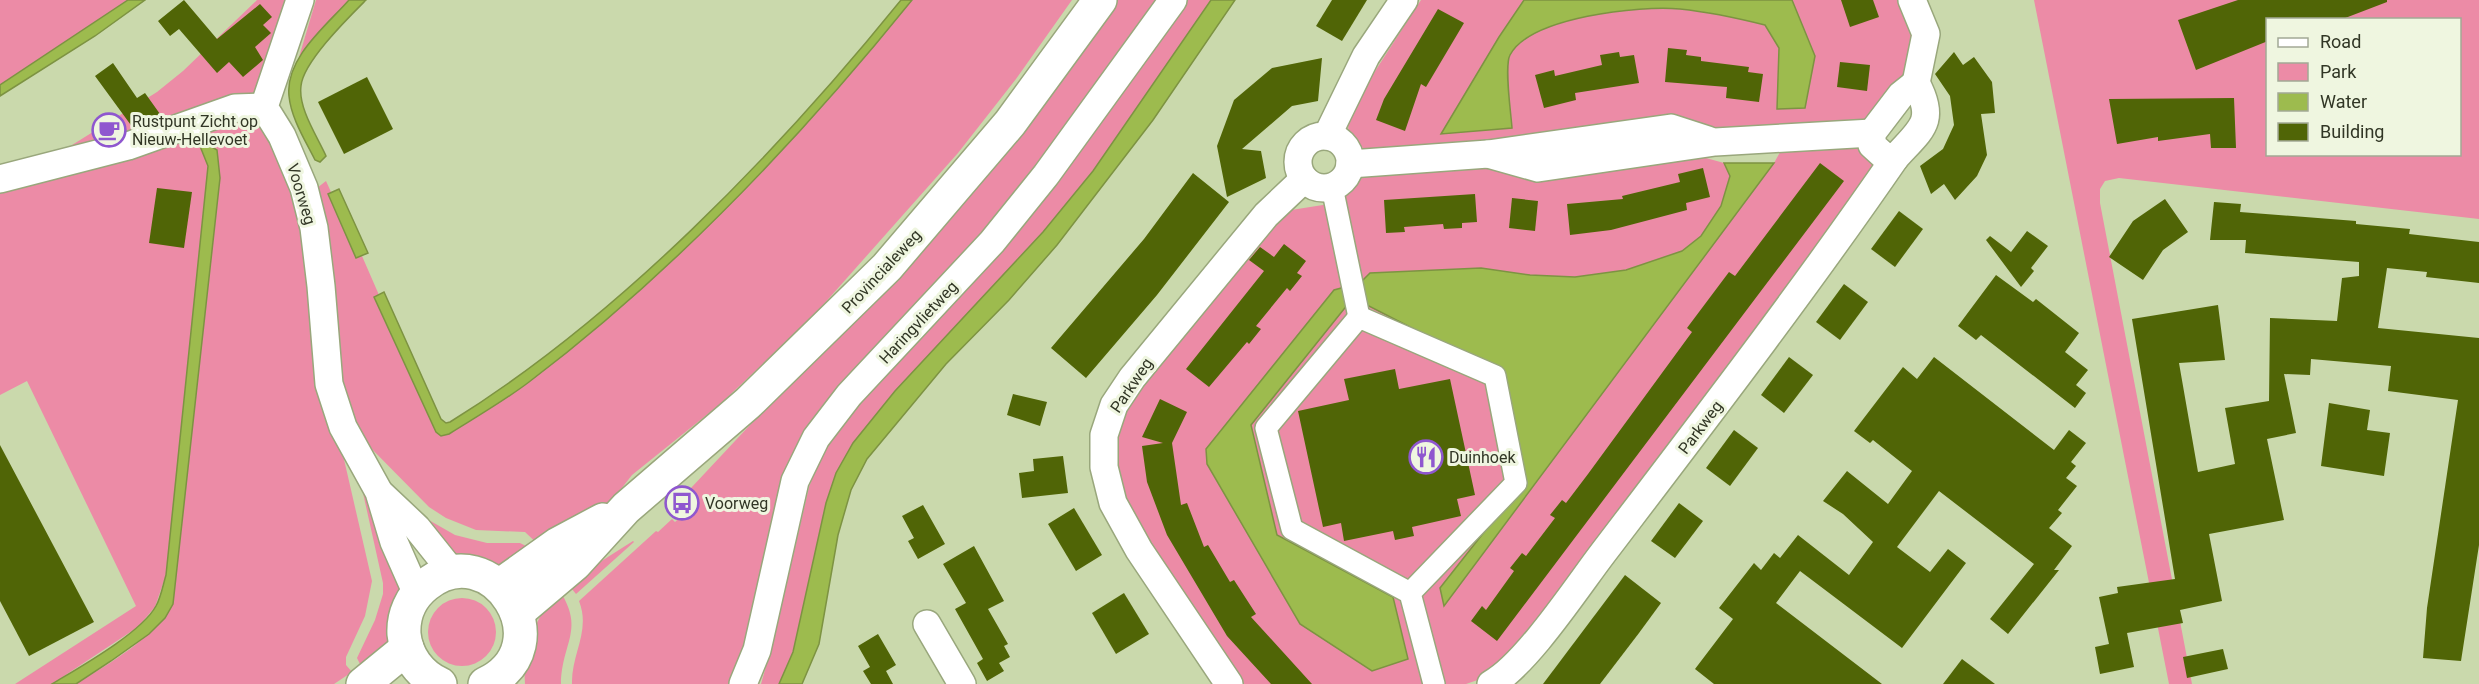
<svg xmlns="http://www.w3.org/2000/svg" width="2479" height="684" viewBox="0 0 2479 684" font-family="Roboto,sans-serif">
<style>
.green{fill:#ec8ba6;fill-rule:evenodd}
.water{fill:#9dbb4e;stroke:#7d9342;stroke-width:1.5}
.building{fill:#506506}
.lines{fill:none;stroke-linecap:round;stroke-linejoin:round}
.pedestrian-casing{stroke:#99a77c;stroke-width:24}
.minor-casing{stroke:#99a77c;stroke-width:30}
.secondary-casing{stroke:#99a77c;stroke-width:36}
.pedestrian{stroke:#fff;stroke-width:21}
.minor{stroke:#fff;stroke-width:27}
.secondary{stroke:#fff;stroke-width:33}
.labels{text-anchor:middle;stroke-width:6;stroke-linejoin:round;paint-order:stroke}
.poi-label{font-size:16px;fill:#313625;stroke:#eff6e0;text-anchor:start}
.street-label{font-size:16px;fill:#313625;stroke:#eff6e0}
</style>
<rect width="100%" height="100%" fill="#cad9ac"/>
<g class="green">
<polygon points="0,0 128,0 0,85"/>
<polygon points="257,0 290,0 261,91 218,99 48,160 157,92 183,71"/>
<polygon points="316,0 349,0 299,57"/>
<polygon points="912,0 1072,0 1016,79 958,153 807,323 719,405 632,475 614,498 542,548 525,532 476,530 446,518 429,507 360,437 339,377 317,188 326,181 331,192 328,194 356,258 362,256 379,295 374,298 436,432 441,436 449,434 528,383 659,273 830,98"/>
<path d="M1117,0H1159L1000,215L833,397L732,684H572C571,654 591,631 579,601L656,531L658,532L672,519L675,522L688,510L685,507L689,503L688,500L695,493L691,488L777,396Z"/>
<polygon points="1185,0 1211,0 1093,171 1043,232 895,391 853,443 836,473 826,503 793,652 779,684 761,684 773,642 809,487 820,457 857,402"/>
<path d="M1421,0H1524L1499,37L1512,127C1511,113 1504,66 1510,55C1530,17 1640,5 1680,9C1709,12 1737,18 1765,25L1779,48L1777,109L1815,56L1792,0H1898L1917,41L1913,60L1867,132L1380,154C1352,146 1344,139 1350,110Z"/>
<path d="M2034,0H2479V219L2119,178L2105,181L2100,189V203L2192,684H2169ZM2268,20H2460V154H2268Z"/>
<path d="M211,120L247,121L265,130L291,191L302,230L318,390L343,455L372,581L365,616L346,657V665L352,672L334,684H76C111,662 152,640 173,603L220,178L217,150L200,146L208,166L166,575L155,607L138,627L52,684H15L136,606L27,381L0,395V188Z"/>
<path d="M1784,145L1869,149L1881,161L1504,671L1466,684H1238L1118,496L1109,472L1122,414L1276,217L1285,211L1329,204L1370,172L1688,153L1724,163L1730,176L1721,206L1701,236L1682,251L1626,270L1575,277L1530,275L1481,268L1370,273L1498,372L1522,484L1440,588L1445,605L1774,163ZM1334,290L1348,304L1251,425L1277,535L1393,597L1408,658L1300,624L1207,464L1206,449Z"/>
<path d="M387,480L427,519L455,535L487,543H520L528,547C520,553 510,564 501,566C456,577 411,510 387,480Z"/>
<path d="M363,493C395,560 426,609 364,672L357,658L375,620L383,594V583Z"/>
<polygon points="633,541 634,542 576,594 567,583"/>
<path d="M558,588C586,630 562,641 561,684H525C523,647 537,617 558,588Z"/>
<circle cx="462" cy="632" r="34"/>
</g>
<g class="water">
<polygon points="128,0 145,0 95,36 0,96 0,85"/>
<path d="M349,0H366C349,17 303,62 301,86C298,108 317,136 326,156L320,162L315,160C305,140 291,118 289,96C285,58 327,25 349,0Z"/>
<path d="M901,0H912C799,140 673,273 529,382C504,401 476,417 449,434L441,436L436,432L374,297L384,292L441,419L446,423L450,422C618,318 777,153 901,0Z"/>
<polygon points="1211,0 1235,0 1153,120 1057,245 1009,300 946,364 867,459 851,490 838,535 819,644 802,684 779,684 793,652 826,503 836,473 853,443 895,391 1043,232 1093,171"/>
<path d="M1524,0H1792L1815,56L1805,108L1777,109L1779,48L1765,25C1737,18 1709,12 1680,9C1640,5 1530,17 1510,55C1504,66 1511,113 1512,128L1441,134L1499,37Z"/>
<path d="M200,140L217,150L220,178L173,604L165,618L149,634L111,661L76,684H52C80,667 141,633 156,606C161,597 163,585 166,575L208,166L200,146Z"/>
<polygon points="1724,163 1774,163 1444,606 1440,588 1522,484 1498,372 1361,302 1359,284 1370,273 1481,268 1530,275 1575,277 1626,270 1682,251 1701,236 1721,206 1730,176"/>
<polygon points="339,189 368,253 356,258 328,194"/>
<polygon points="1345,287 1348,304 1251,425 1277,535 1393,597 1408,659 1372,671 1300,624 1207,464 1206,449 1334,290"/>
</g>
<g class="building">
<polygon points="184,0 217,39 260,4 272,17 263,25 271,33 255,47 263,60 243,77 229,62 217,73 179,29 170,36 158,21"/>
<polygon points="1332,0 1367,0 1342,41 1316,26"/>
<polygon points="1841,0 1873,0 1879,17 1850,27"/>
<polygon points="2238,0 2387,0 2387,2 2340,20 2268,20 2268,41 2196,70 2178,20"/>
<polygon points="1438,9 1464,23 1426,87 1421,84 1405,131 1376,120 1384,99"/>
<polygon points="1668,48 1687,50 1686,55 1701,57 1701,61 1749,67 1748,72 1763,74 1759,102 1726,98 1727,87 1665,82"/>
<polygon points="1619,52 1620,57 1634,55 1639,83 1575,93 1576,100 1544,108 1535,75 1554,70 1555,76 1602,65 1600,55"/>
<polygon points="1954,52 1963,65 1974,57 1992,82 1995,113 1981,114 1987,155 1977,176 1955,200 1944,184 1931,194 1920,166 1943,149 1954,125 1950,96 1935,74"/>
<polygon points="1322,58 1318,101 1292,106 1242,149 1261,151 1266,178 1227,197 1217,146 1234,100 1272,68"/>
<polygon points="1840,62 1870,65 1867,91 1837,87"/>
<polygon points="113,63 137,98 145,93 160,114 133,128 95,76"/>
<polygon points="367,77 393,129 344,154 318,102"/>
<polygon points="2234,98 2236,148 2211,148 2210,134 2158,141 2158,137 2117,144 2109,99"/>
<polygon points="1820,163 1844,181 1497,641 1471,621 1482,606 1486,610 1514,571 1510,568 1522,553 1526,556 1555,518 1550,515 1562,500 1566,503 1588,474 1692,332 1687,328 1729,272 1735,276"/>
<polygon points="1703,168 1710,197 1686,203 1687,210 1611,230 1570,235 1567,204 1623,199 1622,196 1680,182 1678,174"/>
<polygon points="1193,173 1229,202 1157,295 1086,378 1051,348 1144,239"/>
<polygon points="157,188 192,192 184,248 149,243"/>
<polygon points="1475,194 1477,222 1462,223 1462,228 1444,229 1443,224 1404,227 1405,232 1386,233 1384,200"/>
<polygon points="1512,198 1538,201 1535,231 1509,228"/>
<polygon points="2165,199 2188,232 2163,250 2143,280 2109,257 2133,221"/>
<polygon points="2214,202 2241,204 2240,212 2356,221 2356,224 2410,229 2409,234 2479,242 2479,283 2426,277 2427,272 2387,268 2378,328 2479,338 2479,545 2461,661 2423,658 2427,608 2458,400 2388,391 2391,366 2311,359 2310,375 2284,374 2296,433 2267,439 2284,520 2209,534 2222,601 2180,610 2183,623 2127,633 2134,667 2100,674 2095,647 2109,644 2099,597 2118,593 2117,587 2175,579 2132,319 2218,305 2225,360 2179,363 2198,472 2235,464 2225,408 2269,401 2270,318 2337,321 2342,278 2359,276 2359,262 2245,253 2246,240 2210,240"/>
<polygon points="1899,211 1923,229 1895,267 1871,249"/>
<polygon points="2027,231 2048,246 2031,268 2034,271 2021,287 1986,240 1990,236 2011,252"/>
<polygon points="1284,244 1306,261 1297,273 1302,276 1290,291 1287,288 1256,326 1261,329 1249,344 1247,342 1209,387 1186,369 1264,271 1249,260 1260,247 1274,257"/>
<polygon points="1996,275 2033,302 2036,299 2079,333 2065,352 2088,370 2076,385 2086,393 2075,408 1981,335 1976,340 1958,326"/>
<polygon points="1844,284 1868,302 1840,340 1816,322"/>
<polygon points="1789,357 1813,375 1784,413 1761,395"/>
<polygon points="1934,357 2054,450 2069,430 2086,443 2071,462 2076,466 2066,478 2077,486 2058,510 2062,513 2049,528 2072,546 2054,570 2059,570 2008,634 1990,619 2034,564 1939,491 1897,547 1930,572 1948,549 1966,563 1902,648 1800,571 1776,603 1882,684 1714,684 1695,669 1733,619 1719,608 1754,563 1761,570 1774,553 1780,558 1798,535 1849,575 1873,542 1843,514 1823,501 1847,471 1888,504 1912,471 1873,440 1870,443 1854,431 1903,367 1917,379"/>
<polygon points="1395,369 1399,389 1450,379 1475,495 1457,499 1461,516 1412,527 1414,536 1395,540 1393,531 1344,541 1341,523 1323,527 1298,411 1349,400 1344,379"/>
<polygon points="1013,394 1047,402 1040,426 1007,415"/>
<polygon points="1160,399 1187,412 1172,443 1181,505 1187,503 1204,547 1208,545 1230,582 1234,580 1256,614 1251,617 1312,684 1271,684 1227,636 1167,535 1147,482 1142,446 1163,443 1142,437"/>
<polygon points="2329,403 2370,410 2367,430 2390,433 2384,476 2321,466"/>
<polygon points="1734,430 1758,448 1730,486 1706,468"/>
<polygon points="0,445 94,622 29,656 0,601"/>
<polygon points="1063,456 1068,493 1022,498 1019,473 1034,471 1033,459"/>
<polygon points="1679,503 1703,521 1675,558 1651,541"/>
<polygon points="923,505 945,544 918,559 908,541 914,538 902,516"/>
<polygon points="1074,508 1102,555 1076,571 1048,524"/>
<polygon points="974,546 1004,601 988,609 1008,644 1004,646 1010,657 999,663 1004,671 987,681 977,663 983,659 955,609 966,603 943,564"/>
<polygon points="1625,575 1661,603 1639,633 1600,684 1543,684"/>
<polygon points="1124,593 1149,634 1116,654 1092,613"/>
<polygon points="878,634 896,665 886,671 893,684 871,684 863,671 870,667 858,646"/>
<polygon points="2223,649 2228,669 2187,678 2183,657"/>
<polygon points="1962,659 1995,684 1943,684"/>
</g>
<g class="lines">
<defs>
<g id="pedestrian">
<polyline points="1332,187 1359,317"/>
<polyline points="1410,593 1516,483 1495,376 1359,317 1266,428 1292,529 1410,593 1434,684"/>
</g>
<g id="minor">
<polyline points="300,0 264,107 282,136 304,188 314,228 321,286 329,384 343,427 379,492 394,542 417,594"/>
<polyline points="1912,0 1926,34 1916,83"/>
<path d="M1916,83C1937,122 1921,129 1895,158L1883,155L1872,145V133L1901,95Z"/>
<polyline points="1327,136 1366,56 1404,0"/>
<circle cx="1324" cy="162" r="26"/>
<polyline points="1488,154 1538,168 1715,142 1872,133"/>
<polyline points="1350,164 1488,154 1671,128 1708,140"/>
<polyline points="0,179 128,146 235,108 264,107"/>
<polyline points="382,495 417,528 453,573"/>
<polyline points="927,624 962,684"/>
<polyline points="743,684 757,650 795,481 816,438 849,395 992,242 1046,175 1173,0"/>
<polyline points="1229,684 1139,550 1113,503 1104,467 1104,435 1114,405 1132,378 1266,215 1304,179"/>
<path d="M1491,684C1526,665 1577,587 1603,553C1702,423 1802,293 1895,158"/>
</g>
<g id="secondary">
<polyline points="499,586 558,544 603,520"/>
<polyline points="517,613 575,564 626,508 748,403 887,267 1010,123 1100,0"/>
<polyline points="363,684 407,648"/>
<path d="M440,684C420,675 406,656 404,634C403,615 411,597 426,585C491,532 566,646 485,684"/>
</g>
</defs>
<use href="#pedestrian" class="pedestrian-casing"/>
<use href="#minor" class="minor-casing"/>
<use href="#secondary" class="secondary-casing"/>
<use href="#pedestrian" class="pedestrian"/>
<use href="#minor" class="minor"/>
<use href="#secondary" class="secondary"/>
</g>
<defs>
<symbol id="cafe-ring" viewBox="-11 -11 22 22"><circle r="9.5" fill="#eff6e0" stroke="#8f57cf" stroke-width="1.5"/><path d="M-5.5-4.5H6V0H3Q3 3.5 0 3.5H-2.5Q-5.5 3.5-5.5 0ZM3-3.2v2h1.7v-2ZM-6 4.5H4V6H-6Z" fill="#8f57cf"/></symbol>
<symbol id="restaurant-ring" viewBox="-11 -11 22 22"><circle r="9.5" fill="#eff6e0" stroke="#8f57cf" stroke-width="1.5"/><path d="M-5-6h1v4h1v-4h1v4h1v-4h1v5L-1.5 .5V6h-2V.5L-5-1ZM5-6V6H3V1.5H1.5Q1.5-4 5-6Z" fill="#8f57cf"/></symbol>
<symbol id="bus-ring" viewBox="-11 -11 22 22"><circle r="9.5" fill="#eff6e0" stroke="#8f57cf" stroke-width="1.5"/><path d="M-5-6H5V4H4V6H2V4H-2V6H-4V4H-5ZM-3.5-4V0h7V-4ZM-3.5 1.2v1.5H-2V1.2ZM2 1.2v1.5H3.5V1.2Z" fill="#8f57cf"/></symbol>
</defs>
<g fill-rule="evenodd">
<use href="#cafe-ring" x="90" y="111" width="38" height="38"/>
<use href="#restaurant-ring" x="1407" y="438" width="38" height="38"/>
<use href="#bus-ring" x="663" y="484" width="38" height="38"/>
</g>
<g class="labels">
<g class="poi-label">
<text x="132" y="127">Rustpunt Zicht op<tspan x="132" dy="18">Nieuw-Hellevoet</tspan></text>
<text x="1449" y="463">Duinhoek</text>
<text x="705" y="509">Voorweg</text>
</g>
<g class="street-label">
<text transform="translate(302 194) rotate(73)" y="6">Voorweg</text>
<text transform="translate(881 271) rotate(-47)" y="6">Provincialeweg</text>
<text transform="translate(918 322) rotate(-47)" y="6">Haringvlietweg</text>
<text transform="translate(1131 385) rotate(-56)" y="6">Parkweg</text>
<text transform="translate(1700 427) rotate(-53)" y="6">Parkweg</text>
</g>
</g>
<rect x="2266" y="18" width="195" height="138" fill="#eff6e0" stroke="#a3a995" stroke-width="1.5"/>
<rect x="2278" y="38" width="30" height="9" fill="#ffffff" stroke="#a3a995" stroke-width="1.5"/>
<text x="2320" y="48" font-size="18" fill="#313625">Road</text>
<rect x="2278" y="63" width="30" height="18" fill="#ec8ba6" stroke="#a3a995" stroke-width="1.5"/>
<text x="2320" y="78" font-size="18" fill="#313625">Park</text>
<rect x="2278" y="93" width="30" height="18" fill="#9dbb4e" stroke="#a3a995" stroke-width="1.5"/>
<text x="2320" y="108" font-size="18" fill="#313625">Water</text>
<rect x="2278" y="123" width="30" height="18" fill="#506506" stroke="#a3a995" stroke-width="1.5"/>
<text x="2320" y="138" font-size="18" fill="#313625">Building</text>
</svg>
